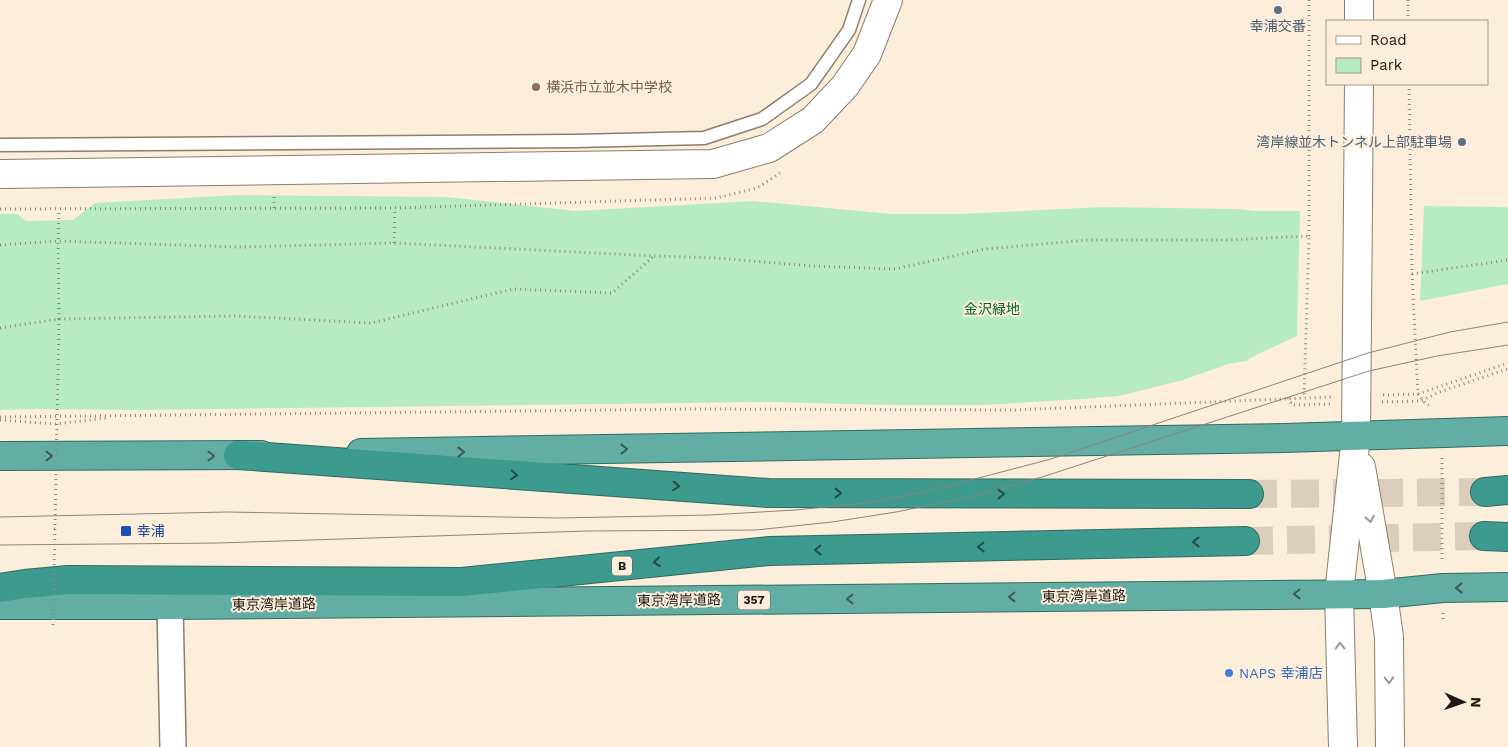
<svg xmlns="http://www.w3.org/2000/svg" width="1508" height="747" viewBox="0 0 1508 747" font-family="'Work Sans','Noto Sans JP',sans-serif">
<style>
.green{fill:#b7ecc3}
.lines{fill:none;stroke-linecap:round;stroke-linejoin:round}
.motorway-tunnel{stroke:#dbcebd;stroke-width:28;stroke-dasharray:28 14;stroke-linecap:butt}
.service-casing{stroke:#8a7e6d;stroke-width:15}
.minor-casing{stroke:#8a7e6d;stroke-width:28}
.tertiary-casing{stroke:#8a7e6d;stroke-width:30}
.trunk-casing{stroke:#316c62;stroke-width:30}
.motorway-casing{stroke:#316c62;stroke-width:30}
.path{stroke:#93897c;stroke-width:3;stroke-dasharray:1 4;stroke-linecap:butt}
.service{stroke:#fff;stroke-width:12}
.minor{stroke:#fff;stroke-width:25}
.tertiary{stroke:#fff;stroke-width:28}
.trunk{stroke:#63aea4;stroke-width:28}
.motorway{stroke:#3c9a8e;stroke-width:28}
.tram{stroke:#8d8477;stroke-width:1}
.path-bridge{stroke:#93897c;stroke-width:3;stroke-dasharray:1 4;stroke-linecap:butt}
.oneway{stroke:#3c5c53}
.oneway2{stroke:#294c43}
.oneway3{stroke:#999794}
.service-dot{fill:#5c6f8a;stroke:#fceedb;stroke-width:2}
.education-dot{fill:#8d6e63;stroke:#fceedb;stroke-width:2}
.transit-dot{fill:#1a4fb4;stroke:#fceedb;stroke-width:2}
.shop-dot{fill:#3f7fe0;stroke:#fceedb;stroke-width:2}
.labels{text-anchor:middle;stroke-width:4;stroke-linejoin:round;paint-order:stroke}
.shield{fill:#fceedb;stroke:#60584e;stroke-width:1}
.shield-label{font-size:12px;font-weight:bold;fill:#1d1811}
.service-label{font-size:14px;fill:#4e5e75;stroke:#fceedb}
.education-label{font-size:14px;fill:#785e54;stroke:#fceedb;text-anchor:start}
.park-label{font-size:14px;fill:#086330;stroke:#fceedb}
.transit-label{font-size:14px;fill:#164399;stroke:#fceedb;text-anchor:start}
.street-label{font-size:14px;fill:#1d1811;stroke:#fceedb}
.shop-label{font-size:14px;fill:#366cbe;stroke:#fceedb;text-anchor:start}
</style>
<rect width="100%" height="100%" fill="#fceedb"/>
<g class="green">
<polygon points="236,195 446,197 577,211 753,201 891,214 960,214 1102,207 1236,209 1258,211 1300,211 1297,336 1258,354 1246,361 1228,364 1183,380 1119,396 1082,399 985,405 891,405 767,402 136,410 39,409 0,410 0,214 17,214 26,221 73,220 95,203"/>
<polygon points="1424,206 1508,207 1508,284 1420,301"/>
</g>
<g class="lines">
<g class="motorway-tunnel">
<polyline points="1249,494 1485,492"/>
<polyline points="1245,541 1484,536"/>
</g>
<defs>
<polyline id="service" points="0,145 575,141 704,138 762,119 811,84 849,30 859,0"/>
<polyline id="minor" points="170,605 173,747"/>
<g id="tertiary">
<polyline points="1359,21 1359,0"/>
<polyline points="0,174 713,164 769,148 813,120 845,86 867,54 888,0"/>
<polyline points="1361,467 1383,594 1389,637 1390,747"/>
<polyline points="1343,747 1339,594 1356,436 1359,84"/>
</g>
<g id="trunk">
<polyline points="361,453 1284,438 1508,431"/>
<polyline points="0,456 261,455"/>
<polyline points="0,605 170,605 1383,594 1443,588 1508,587"/>
</g>
<g id="motorway">
<polyline points="238,455 768,493 1249,494"/>
<polyline points="1485,492 1508,490"/>
<polyline points="1484,536 1508,537"/>
<polyline points="0,588 25,584 68,580 462,582 769,551 1245,541"/>
</g>
</defs>
<use href="#service" class="service-casing"/>
<use href="#minor" class="minor-casing"/>
<use href="#tertiary" class="tertiary-casing"/>
<use href="#trunk" class="trunk-casing"/>
<use href="#motorway" class="motorway-casing"/>
<g class="path">
<polyline points="1309,0 1309,236"/>
<polyline points="1408,0 1408,21"/>
<polyline points="1409,84 1412,274 1418,394 1426,404 1432,407"/>
<polyline points="274,208 274,196"/>
<polyline points="0,209 395,208 716,198 757,188 780,173"/>
<polyline points="394,243 395,208"/>
<polyline points="0,245 58,241 238,247 394,243 654,256 716,258 812,266 895,269 985,249 1088,240 1226,240 1309,236 1304,398"/>
<polyline points="1412,274 1508,260"/>
<polyline points="59,319 58,241 59,209"/>
<polyline points="0,328 59,319 236,316 371,323 513,289 612,293 653,257"/>
<polyline points="1383,395 1418,394 1508,363"/>
<polyline points="1288,398 1292,405 1331,404"/>
<polyline points="1382,402 1421,401 1439,392 1508,369"/>
<polyline points="0,417 696,409 1013,410 1332,397"/>
<polyline points="0,420 56,424 107,418"/>
<polyline points="1442,458 1442,562"/>
<polyline points="54,529 59,529"/>
<polyline points="1443,613 1443,621"/>
</g>
<use href="#service" class="service"/>
<use href="#minor" class="minor"/>
<use href="#tertiary" class="tertiary"/>
<use href="#trunk" class="trunk"/>
<use href="#motorway" class="motorway"/>
<g class="tram">
<polyline points="0,517 227,512 559,518 709,515 795,510 866,503 929,491 1051,459 1368,353 1450,332 1508,322"/>
<polyline points="0,545 219,543 587,531 756,530 832,522 896,512 974,496 1042,477 1369,371 1437,356 1508,345"/>
</g>
<polyline class="path-bridge" points="53,625 59,319"/>
</g>
<defs><path id="oneway-chevron" d="M-2-3.5L2.5 0L-2 3.5" fill="none" stroke-width="1.6" stroke-linecap="round" stroke-linejoin="round" transform="scale(1.25)"/></defs>
<g class="oneway">
<use href="#oneway-chevron" transform="translate(624 449) rotate(-1)"/>
<use href="#oneway-chevron" transform="translate(461 452) rotate(-1)"/>
<use href="#oneway-chevron" transform="translate(49 456)"/>
<use href="#oneway-chevron" transform="translate(211 456)"/>
<use href="#oneway-chevron" transform="translate(1459 588) rotate(179)"/>
<use href="#oneway-chevron" transform="translate(1297 594) rotate(179)"/>
<use href="#oneway-chevron" transform="translate(1012 597) rotate(179)"/>
<use href="#oneway-chevron" transform="translate(850 599) rotate(179)"/>
</g>
<g class="oneway2">
<use href="#oneway-chevron" transform="translate(514 475) rotate(4)"/>
<use href="#oneway-chevron" transform="translate(676 486) rotate(4)"/>
<use href="#oneway-chevron" transform="translate(838 493)"/>
<use href="#oneway-chevron" transform="translate(1001 494)"/>
<use href="#oneway-chevron" transform="translate(1196 542) rotate(179)"/>
<use href="#oneway-chevron" transform="translate(981 547) rotate(179)"/>
<use href="#oneway-chevron" transform="translate(818 550) rotate(179)"/>
<use href="#oneway-chevron" transform="translate(657 562) rotate(174)"/>
</g>
<g class="oneway3">
<use href="#oneway-chevron" transform="translate(1370 519) rotate(80)"/>
<use href="#oneway-chevron" transform="translate(1340 646) rotate(-92)"/>
<use href="#oneway-chevron" transform="translate(1389 680) rotate(89)"/>
</g>
<g class="service-dot">
<circle cx="1278" cy="10" r="5"/>
<circle cx="1462" cy="142" r="5"/>
</g>
<circle class="education-dot" cx="536" cy="87" r="5"/>
<rect class="transit-dot" x="120" y="525" width="12" height="12" rx="2.5"/>
<circle class="shop-dot" cx="1229" cy="673" r="5"/>
<g class="labels">
<g class="shield">
<rect x="612" y="556.5" width="20" height="19" rx="4"/>
<rect x="738" y="590.5" width="32" height="19" rx="4"/>
</g>
<g class="shield-label">
<text x="622" y="570">B</text>
<text x="754" y="604">357</text>
</g>
<g class="service-label">
<text x="1278" y="31">幸浦交番</text>
<text x="1452" y="147" text-anchor="end">湾岸線並木トンネル上部駐車場</text>
</g>
<g class="education-label">
<text x="546" y="92">横浜市立並木中学校</text>
</g>
<g class="park-label">
<text x="992" y="314">金沢緑地</text>
</g>
<g class="transit-label">
<text x="137" y="536">幸浦</text>
</g>
<g class="street-label">
<text transform="translate(1084 596) rotate(-1)" y="5">東京湾岸道路</text>
<text transform="translate(679 600) rotate(-1)" y="5">東京湾岸道路</text>
<text transform="translate(274 604) rotate(-1)" y="5">東京湾岸道路</text>
</g>
<g class="shop-label">
<text x="1239" y="678">NAPS 幸浦店</text>
</g>
</g>
<rect x="1326" y="20" width="162" height="65" fill="#fceedb" stroke="#a3988a"/>
<rect x="1336" y="36" width="25" height="8" fill="#ffffff" stroke="#a3988a"/>
<text x="1370" y="45" font-size="15" fill="#1d1811">Road</text>
<rect x="1336" y="58" width="25" height="15" fill="#b7ecc3" stroke="#a3988a"/>
<text x="1370" y="70" font-size="15" fill="#1d1811">Park</text>
<g transform="translate(1463 702) rotate(92)" stroke="#fceedb" stroke-width="4" paint-order="stroke">
<path d="M0-4L9 19L0 12L-9 19Z" fill="#1d1811"/>
<text y="-8" font-size="14" font-weight="bold" text-anchor="middle" fill="#1d1811">N</text>
</g>
</svg>
